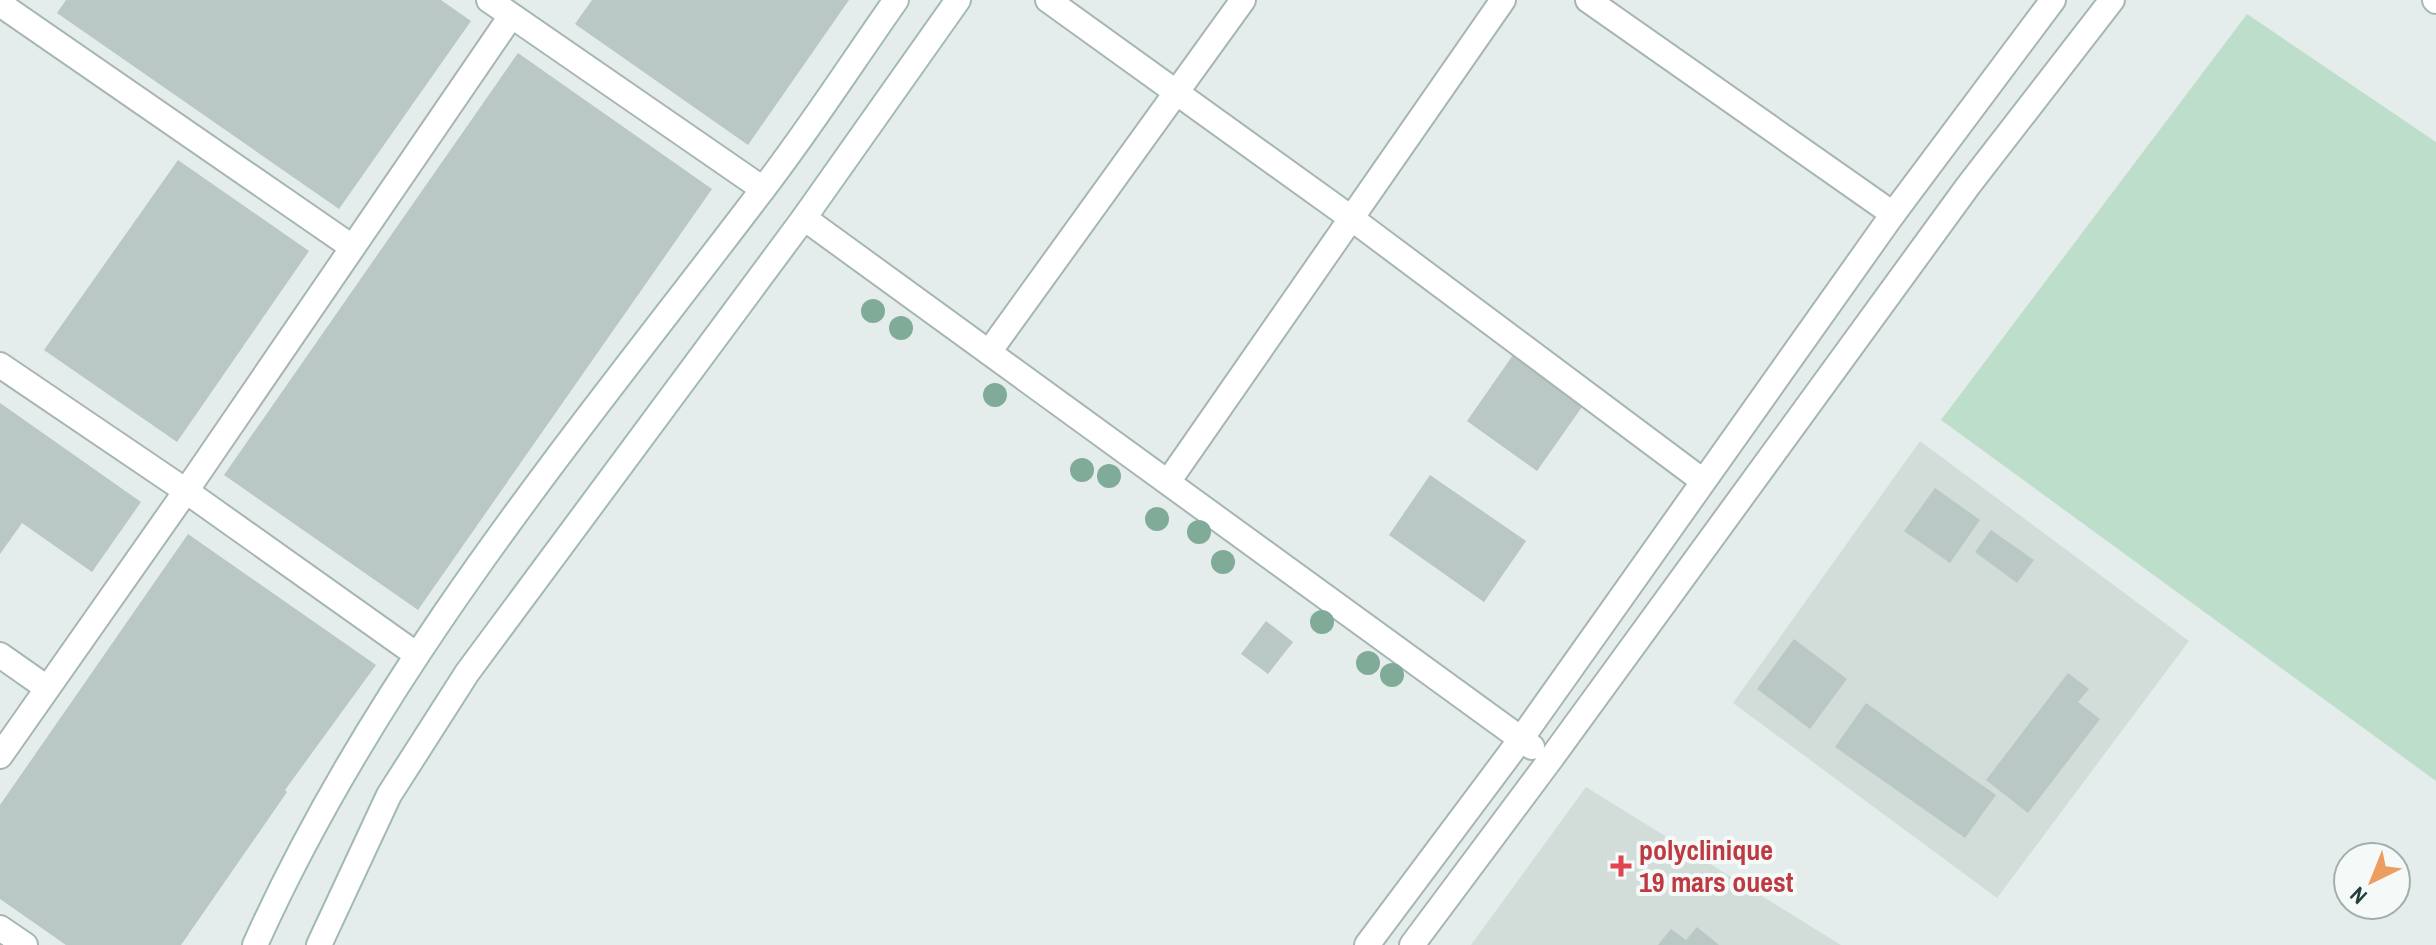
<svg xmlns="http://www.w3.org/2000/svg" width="2436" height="945" viewBox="0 0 2436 945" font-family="'Archivo Narrow',sans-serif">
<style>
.built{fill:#d2ddda}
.green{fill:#bedecc}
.building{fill:#b9c8c4}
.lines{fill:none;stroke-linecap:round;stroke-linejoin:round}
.minor-casing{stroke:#a7b5b3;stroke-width:28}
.secondary-casing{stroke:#a3b9b5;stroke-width:28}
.minor{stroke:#fff;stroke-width:24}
.secondary{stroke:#fff;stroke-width:24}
.tree{fill:#80ab99}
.health-dot{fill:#e0444e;stroke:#f5faf8;stroke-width:3}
.labels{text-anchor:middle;stroke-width:8;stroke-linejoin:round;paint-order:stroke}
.health-label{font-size:28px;font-weight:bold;fill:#be3a42;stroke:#f5faf8;text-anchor:start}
</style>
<rect width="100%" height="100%" fill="#e4edeb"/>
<g class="built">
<polygon points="1920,441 2189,641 1997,898 1733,703"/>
<polygon points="1586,787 1841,945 1471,945"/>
</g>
<polygon class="green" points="2247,14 2436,142 2436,781 1941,420"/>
<g class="building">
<polygon points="66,0 441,0 471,21 339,209 57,13"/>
<polygon points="592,0 849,0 748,145 575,24"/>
<polygon points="518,53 712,189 418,610 224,475"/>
<polygon points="178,160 309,251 177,442 44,350"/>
<polygon points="1513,355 1584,404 1537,471 1467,421"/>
<polygon points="0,403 141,502 92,572 22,523 0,554"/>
<polygon points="1430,475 1526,541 1484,602 1389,535"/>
<polygon points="1935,488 1980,520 1950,563 1904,531"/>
<polygon points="1991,530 2034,560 2017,583 1975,552"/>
<polygon points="188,534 376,665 285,790 287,792 181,945 66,945 0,899 0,805"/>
<polygon points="1266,621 1293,642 1268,674 1241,654"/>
<polygon points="1794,639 1847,679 1810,729 1757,689"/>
<polygon points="2068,673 2089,689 2078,702 2100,719 2028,813 1986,780"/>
<polygon points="1866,703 1996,795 1965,838 1835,747"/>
<polygon points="1697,927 1719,945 1658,945 1671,929 1686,940"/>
</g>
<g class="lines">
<defs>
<g id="minor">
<polyline points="489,0 763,189"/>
<polyline points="1048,0 1351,218 1703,481"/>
<polyline points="1588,0 1893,214"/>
<polyline points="0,4 352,247"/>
<polyline points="804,218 1532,747"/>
<polyline points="989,352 1243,0"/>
<polyline points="0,365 186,491 417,655"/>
<polyline points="1168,482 1503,0"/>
<polyline points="0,655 47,688"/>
<polyline points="0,756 186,491 511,16"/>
<polyline points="0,928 25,945"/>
<polyline points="1367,945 1521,739 1893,214 2053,0"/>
<polyline points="1412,945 1550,760 1968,186 2112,0"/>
</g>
<g id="secondary">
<polyline points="2435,0 2436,1"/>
<path d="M255,945C379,668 578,433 760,193C808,131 851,64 896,0"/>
<polyline points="319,945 389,795 467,673 804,218 958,0"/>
</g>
</defs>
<use href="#minor" class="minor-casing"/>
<use href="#secondary" class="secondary-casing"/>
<use href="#minor" class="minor"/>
<use href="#secondary" class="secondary"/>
</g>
<g class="tree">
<circle cx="873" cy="311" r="12"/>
<circle cx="901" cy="328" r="12"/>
<circle cx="995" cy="395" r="12"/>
<circle cx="1082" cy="470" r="12"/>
<circle cx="1109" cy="476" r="12"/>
<circle cx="1157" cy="519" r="12"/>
<circle cx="1199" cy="532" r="12"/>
<circle cx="1223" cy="562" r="12"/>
<circle cx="1322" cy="622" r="12"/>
<circle cx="1368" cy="663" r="12"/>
<circle cx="1392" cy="675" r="12"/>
</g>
<path class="health-dot" d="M1617 854h8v8h8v8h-8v8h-8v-8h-8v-8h8z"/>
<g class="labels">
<g class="health-label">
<text x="1639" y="860">polyclinique<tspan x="1639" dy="32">19 mars ouest</tspan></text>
</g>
</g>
<g transform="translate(2372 881) rotate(223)"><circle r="38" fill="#f5faf8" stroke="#a1afad" stroke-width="2"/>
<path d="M0-6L14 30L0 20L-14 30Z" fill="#ee9d61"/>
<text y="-12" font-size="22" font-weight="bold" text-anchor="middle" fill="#243f3c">N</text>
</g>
</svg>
